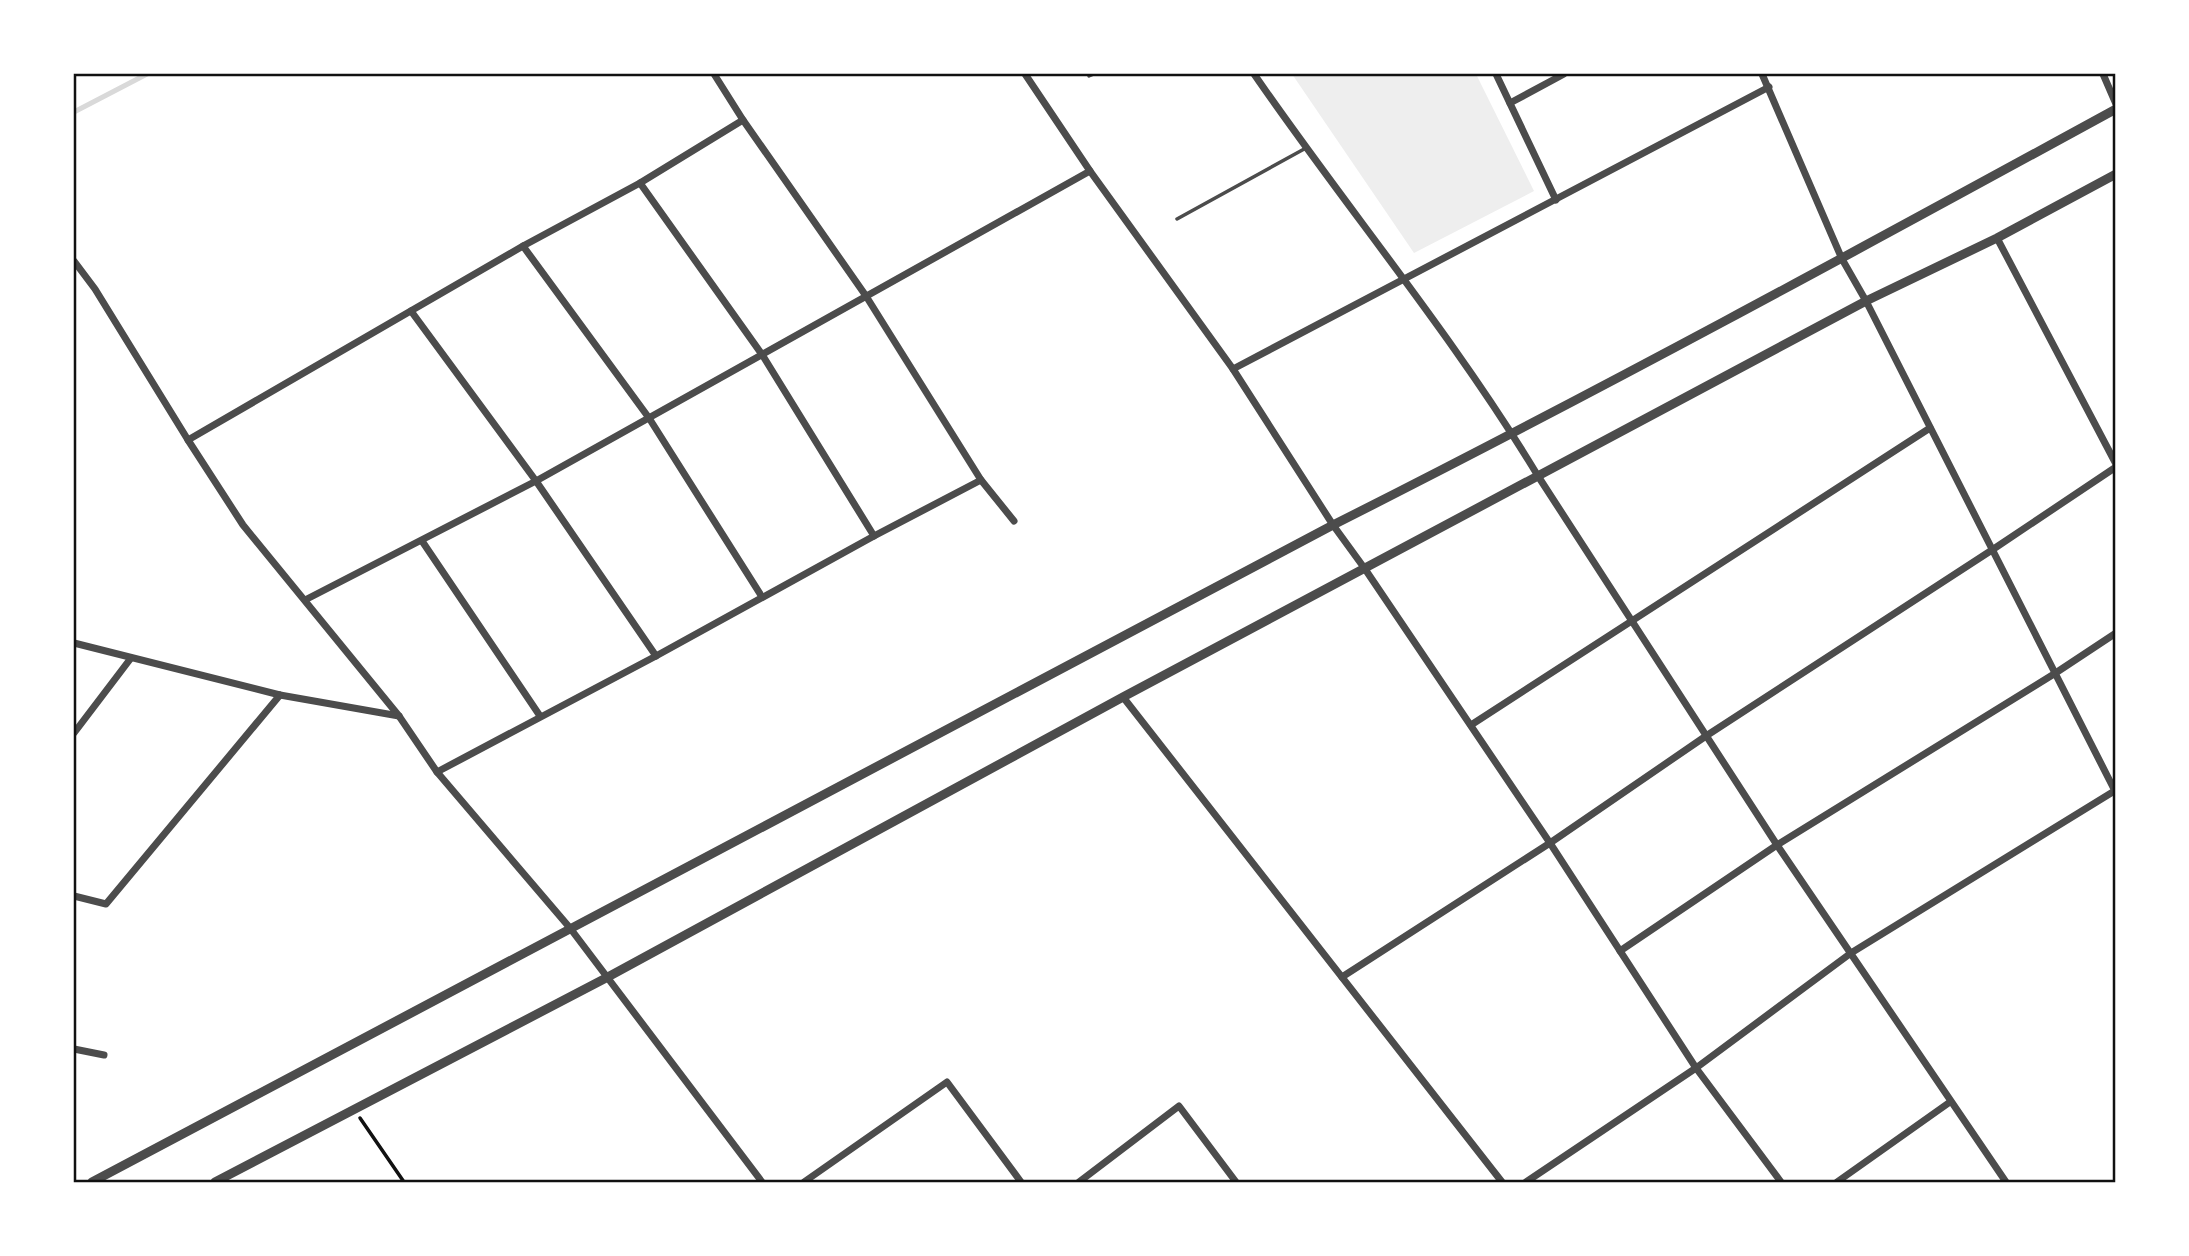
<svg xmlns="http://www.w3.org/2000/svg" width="2189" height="1256" viewBox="0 0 2189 1256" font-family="Quicksand,sans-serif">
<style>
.green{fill:#eee}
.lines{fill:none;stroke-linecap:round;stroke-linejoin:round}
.stream{stroke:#d9d9d9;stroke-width:5}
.path{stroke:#111;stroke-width:3.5}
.service{stroke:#4c4c4c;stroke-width:3.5}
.minor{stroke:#4c4c4c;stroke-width:7}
.tertiary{stroke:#4c4c4c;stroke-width:9}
.neatline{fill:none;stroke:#111;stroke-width:2.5}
</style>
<rect width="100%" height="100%" fill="#fff"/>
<polygon class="green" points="1292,74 1476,74 1534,191 1414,253"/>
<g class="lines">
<polyline class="stream" points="74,112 147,74"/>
<polyline class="path" points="360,1118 404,1182"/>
<g class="service">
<polyline points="1089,76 1094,74"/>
<polyline points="1177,219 1306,148"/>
</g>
<g class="minor">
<polyline points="714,74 743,120 866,296 981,480 1014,521"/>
<polyline points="1025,74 1090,171 1233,369 1333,525 1365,569 1550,843 1696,1068 1781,1182"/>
<path d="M1254,74C1347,209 1453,335 1538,476L1777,845L2006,1182"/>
<polyline points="1496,74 1556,200"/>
<polyline points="1762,74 1842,259 1866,301 2116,793"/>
<polyline points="2103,74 2116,104"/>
<polyline points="1510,103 1564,74"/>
<polyline points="640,183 763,356 874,536"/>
<polyline points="1997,238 2116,464"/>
<polyline points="523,246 649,418 762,597"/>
<polyline points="74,261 95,289 188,440 243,525 399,716 437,772 570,928 762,1182"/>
<polyline points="411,311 536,481 656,656"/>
<polyline points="1233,369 1769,87"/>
<polyline points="188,440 523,246 640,183 743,120"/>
<polyline points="422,541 540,716"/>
<polyline points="305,600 536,481 1090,171"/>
<polyline points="74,643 280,695 399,716"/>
<polyline points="1123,697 1502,1182"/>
<polyline points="1471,725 1930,428"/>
<polyline points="74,733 131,658"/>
<polyline points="437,772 656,656 874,536 981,480"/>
<polyline points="74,896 106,904 280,695"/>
<polyline points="1620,951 1777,845 2054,674 2116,633"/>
<polyline points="1342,977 1550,843 1706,736 1992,550 2116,467"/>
<polyline points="74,1049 104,1055"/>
<polyline points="804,1182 947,1082 1021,1182"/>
<polyline points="1079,1182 1179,1106 1236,1182"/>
<polyline points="1526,1182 1696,1068 1851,953 2116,790"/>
<polyline points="1837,1182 1950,1102"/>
</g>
<g class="tertiary">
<path d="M92,1182L1333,525C1597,392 1856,251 2116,109"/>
<polyline points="215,1182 606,978 1123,697 1866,301 1997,238 2116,174"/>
</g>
</g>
<rect width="2189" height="1256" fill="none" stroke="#ffffff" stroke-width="150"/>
<rect x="75" y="75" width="2039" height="1106" class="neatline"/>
</svg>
